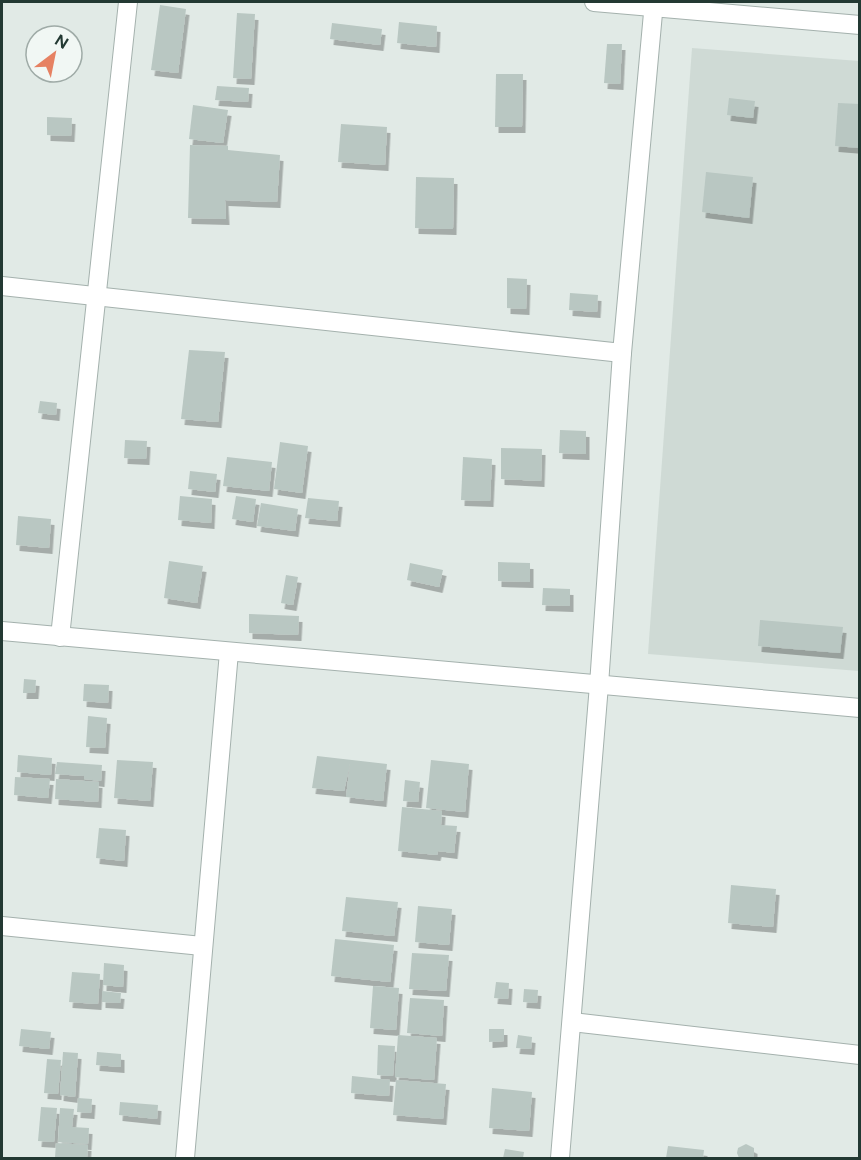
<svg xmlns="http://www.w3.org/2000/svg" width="861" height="1160" viewBox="0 0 861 1160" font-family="Figtree,sans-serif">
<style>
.built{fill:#cfdad5}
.building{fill:#b9c7c2;filter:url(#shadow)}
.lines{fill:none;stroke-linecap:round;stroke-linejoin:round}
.minor-casing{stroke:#a4b1ad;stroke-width:20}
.minor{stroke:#fff;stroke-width:18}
</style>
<defs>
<filter id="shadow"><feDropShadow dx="3.5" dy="6" stdDeviation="0" flood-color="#0004"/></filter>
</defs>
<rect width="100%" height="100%" fill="#e1eae6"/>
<polygon class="built" points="692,48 859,61 859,671 648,654"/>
<g class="building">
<polygon points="160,5 186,9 178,73 151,70"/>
<polygon points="237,13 255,14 251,79 233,78"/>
<polygon points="399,22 437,26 436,47 397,43"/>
<polygon points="332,23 382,29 380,45 330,39"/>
<polygon points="607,44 622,44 620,84 604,83"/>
<polygon points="496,74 523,74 522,127 495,127"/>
<polygon points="217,86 249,88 248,102 215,100"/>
<polygon points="729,98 755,101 753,118 727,115"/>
<polygon points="838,103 860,104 860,148 835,146"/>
<polygon points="193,105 228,110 223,143 189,139"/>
<polygon points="47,117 72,118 71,136 47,135"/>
<polygon points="341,124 387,127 385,165 338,162"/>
<polygon points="190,145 228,146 228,150 280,155 277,202 225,200 226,219 188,218"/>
<polygon points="706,172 753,177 749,218 702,212"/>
<polygon points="416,177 454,178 453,229 415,228"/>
<polygon points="507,278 527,279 526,309 507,308"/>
<polygon points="570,293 598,295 597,312 569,310"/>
<polygon points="189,350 225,352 218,422 181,419"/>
<polygon points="40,401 57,403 56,415 38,413"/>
<polygon points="560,430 586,431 586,454 559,453"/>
<polygon points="125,440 147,441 146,459 124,458"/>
<polygon points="280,442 308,446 302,493 274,489"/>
<polygon points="501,448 542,449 541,481 501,479"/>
<polygon points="227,457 272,462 269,491 223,486"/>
<polygon points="463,457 492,459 490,501 461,500"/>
<polygon points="190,471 217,474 215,492 188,489"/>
<polygon points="180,496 212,499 211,523 178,520"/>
<polygon points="236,496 256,499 253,522 232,519"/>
<polygon points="308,498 339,501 337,521 305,518"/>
<polygon points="261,503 298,509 295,531 257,526"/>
<polygon points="18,516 51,519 49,548 16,545"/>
<polygon points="169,561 203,566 197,603 164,598"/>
<polygon points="498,562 530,563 530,582 498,581"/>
<polygon points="410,563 443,570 439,587 407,580"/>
<polygon points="286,575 298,577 293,605 281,603"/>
<polygon points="543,588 570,589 570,606 542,605"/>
<polygon points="249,614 299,616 298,635 249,633"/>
<polygon points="760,620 843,627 840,653 758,646"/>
<polygon points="24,679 36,680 35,693 23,693"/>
<polygon points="84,684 109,685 108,703 83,701"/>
<polygon points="88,716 107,718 105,748 86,747"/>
<polygon points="18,755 52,758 51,775 17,772"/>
<polygon points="317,756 387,764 383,801 346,797 350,764 344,791 312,788"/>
<polygon points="117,760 153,762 150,801 114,798"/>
<polygon points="431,760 469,764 465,812 426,808"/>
<polygon points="57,762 102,765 101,781 84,779 84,776 55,774"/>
<polygon points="15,777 50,779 48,798 14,795"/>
<polygon points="56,779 99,782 98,802 55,799"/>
<polygon points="405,780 420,782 418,802 403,801"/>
<polygon points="402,807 442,811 441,825 457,826 454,853 438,851 437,855 398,851"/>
<polygon points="99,828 126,830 124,861 96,858"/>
<polygon points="731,885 776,889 773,927 728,923"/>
<polygon points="346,897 398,902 394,936 342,931"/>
<polygon points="418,906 452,909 449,945 415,942"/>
<polygon points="335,939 394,945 390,982 331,976"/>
<polygon points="412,953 449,955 446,991 409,989"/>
<polygon points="104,963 124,965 123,987 103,985"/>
<polygon points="72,972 100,974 98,1004 69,1002"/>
<polygon points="496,982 509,983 508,999 494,998"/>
<polygon points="373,986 399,988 396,1030 370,1028"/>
<polygon points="524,989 538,990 537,1003 523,1002"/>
<polygon points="102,991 121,993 120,1003 102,1002"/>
<polygon points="410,998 444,1000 442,1036 407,1033"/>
<polygon points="21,1029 51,1032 49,1049 19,1046"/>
<polygon points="489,1029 504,1029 504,1041 489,1042"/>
<polygon points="398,1035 437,1038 434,1080 395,1077"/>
<polygon points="518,1035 532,1037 531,1049 516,1048"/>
<polygon points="378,1045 395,1046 393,1076 377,1075"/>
<polygon points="63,1052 78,1053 75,1097 60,1095"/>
<polygon points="97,1052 121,1054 121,1067 96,1065"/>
<polygon points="47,1059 61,1060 58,1094 44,1093"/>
<polygon points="352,1076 390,1080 389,1096 351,1093"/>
<polygon points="396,1080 446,1084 443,1119 393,1115"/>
<polygon points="492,1088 532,1092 529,1131 489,1128"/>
<polygon points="78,1098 92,1099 91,1113 77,1112"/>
<polygon points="120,1102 158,1105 157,1119 119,1115"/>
<polygon points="41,1107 57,1108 54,1142 38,1141"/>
<polygon points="60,1108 74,1109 72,1127 89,1128 88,1144 58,1142"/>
<polygon points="56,1143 88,1145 87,1158 55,1158"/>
<polygon points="746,1144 754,1148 754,1158 739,1158 737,1153 738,1148"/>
<polygon points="668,1146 704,1150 703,1158 666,1158"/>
<polygon points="505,1149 524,1152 523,1158 503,1158"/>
</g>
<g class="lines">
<defs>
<g id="minor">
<polyline points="594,2 860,25"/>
<polyline points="2,286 622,353"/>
<polyline points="2,631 860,708"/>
<polyline points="60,637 128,2"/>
<polyline points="2,926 202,946"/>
<polyline points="572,1022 860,1055"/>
<polyline points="185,1158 229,652"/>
<polyline points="560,1158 599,685 622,353 654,2"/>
</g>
</defs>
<use href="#minor" class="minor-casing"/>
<use href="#minor" class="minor"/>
</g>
<rect width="861" height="1160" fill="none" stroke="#233933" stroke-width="6"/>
<g transform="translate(54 54) rotate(32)"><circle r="28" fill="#f1f7f4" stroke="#9faba7" stroke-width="1.5"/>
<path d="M0-4.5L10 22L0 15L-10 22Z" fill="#e68162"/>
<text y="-9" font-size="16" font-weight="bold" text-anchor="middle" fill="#233933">N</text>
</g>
</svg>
